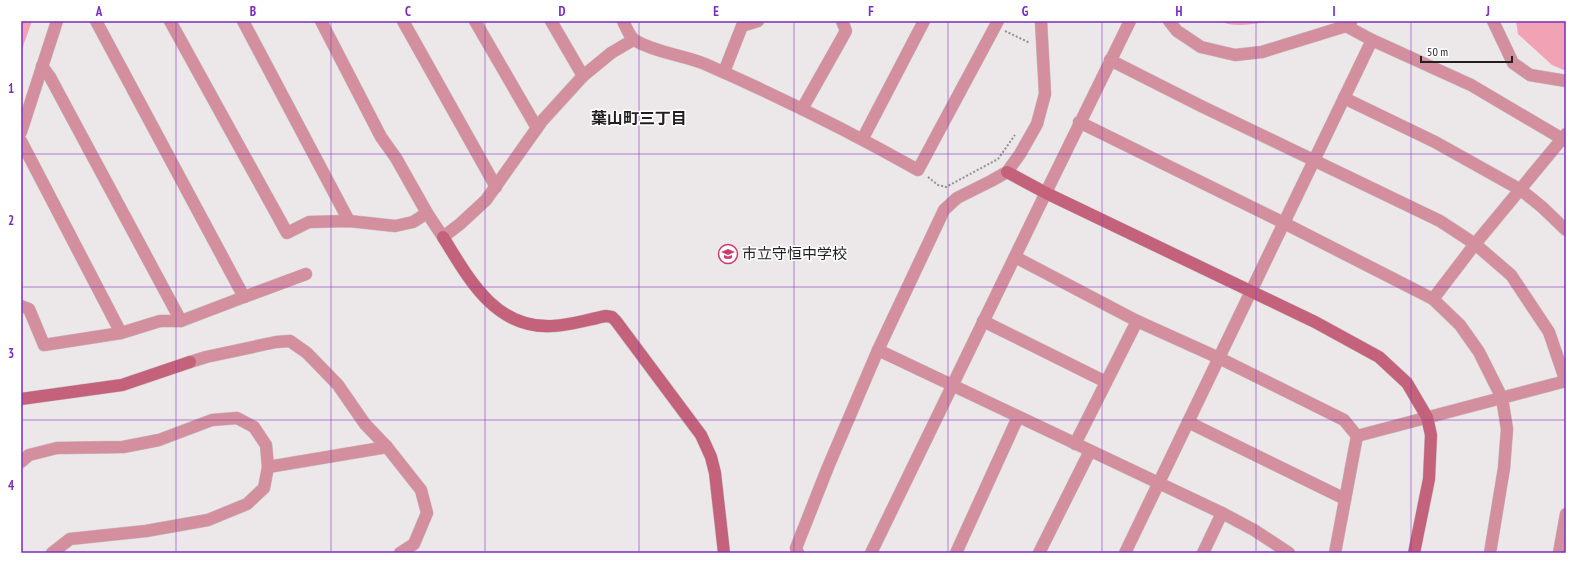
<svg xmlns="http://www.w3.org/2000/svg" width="1587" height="574" viewBox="0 0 1587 574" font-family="'PT Sans Narrow','Noto Sans JP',sans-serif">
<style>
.green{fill:#f1a2b4}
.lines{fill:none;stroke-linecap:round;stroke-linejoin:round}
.street-casing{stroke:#c7c3c4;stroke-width:13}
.secondary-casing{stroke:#c7c3c4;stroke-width:13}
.path{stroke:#938f8f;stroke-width:2;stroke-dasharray:2 2;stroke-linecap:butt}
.street{stroke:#d48f9f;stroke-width:12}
.secondary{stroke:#c4617b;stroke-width:12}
.grid{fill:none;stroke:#7b2cbf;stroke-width:1;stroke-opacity:0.55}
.labels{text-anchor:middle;stroke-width:3;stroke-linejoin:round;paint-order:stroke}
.poi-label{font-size:15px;fill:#211f1f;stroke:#fff;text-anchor:start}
.neighbourhood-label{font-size:16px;font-weight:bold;fill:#211f1f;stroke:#fff}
.neatline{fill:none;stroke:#7b2cbf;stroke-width:1.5}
.grid-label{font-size:13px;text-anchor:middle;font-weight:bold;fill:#7b2cbf}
</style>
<rect width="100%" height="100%" fill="#ece7e8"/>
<g class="green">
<polygon points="21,21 32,21 21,52"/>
<path d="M1220,21H1271C1257,24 1232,28 1220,21Z"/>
<polygon points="1516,21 1566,21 1566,71 1552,65 1518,34"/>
</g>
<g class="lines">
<defs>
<g id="street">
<polyline points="170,21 287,233 309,222 349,221 395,226 413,222 427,213"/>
<polyline points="243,21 349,221"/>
<polyline points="321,21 381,137 396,158 427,213 443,237 460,224 486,200 542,121 583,76 611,53 633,40"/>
<polyline points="403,21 496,187"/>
<polyline points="475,21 537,128"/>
<polyline points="551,21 583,76"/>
<path d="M623,21C626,27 630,38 636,41C657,53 683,55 705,64C778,96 849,131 918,170L998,21"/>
<polyline points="1169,21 1177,31 1201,47 1235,55 1262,52 1346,26 1351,22"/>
<polyline points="1493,21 1513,63 1530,75 1566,81"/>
<polyline points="1346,26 1372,40 1471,85 1566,141"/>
<polyline points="1110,60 1201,106 1440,221 1475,244 1511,275 1549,332 1566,382"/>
<polyline points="42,66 50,77 181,321"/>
<polyline points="724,72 742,26 758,21"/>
<polyline points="1344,98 1435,142 1521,190 1542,207 1566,230"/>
<polyline points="802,109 846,31 842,21"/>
<polyline points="1079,122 1284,223 1433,299 1460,325 1479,352 1502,398 1507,429 1504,468 1490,553"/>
<polyline points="21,132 57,21"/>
<polyline points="863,138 924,21"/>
<polyline points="21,141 121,333"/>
<polyline points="1015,257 1137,321 1219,358 1344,420 1357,436"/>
<polyline points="244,297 306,274"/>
<polyline points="1433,299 1475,244 1566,134"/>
<polyline points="21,306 29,309 44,345 121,333 160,321 181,321 244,297 96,21"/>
<polyline points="983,321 1106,382"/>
<polyline points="878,350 1222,513 1254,530 1289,553"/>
<polyline points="190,362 206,357 276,342 290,341 307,353 338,385 365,424 387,447 421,490 427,513 414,544 400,553"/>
<polyline points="1188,422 1345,499"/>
<polyline points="1357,436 1566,381"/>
<polyline points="1075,444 1137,321"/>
<polyline points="21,462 29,455 57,448 123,447 159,440 212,420 237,418 254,427 266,445 268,467 264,488 247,504 208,520 146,531 70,539 52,553"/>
<polyline points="268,467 387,447"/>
<polyline points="798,553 796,548 798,543 828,467 878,350 944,210 957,198 991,181 1007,172 1020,154 1037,124 1045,94 1041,21"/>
<path d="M871,553C957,375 1043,198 1130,21"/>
<polyline points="956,553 1018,417"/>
<polyline points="1039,553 1090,451"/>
<polyline points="1125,553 1372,40"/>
<polyline points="1203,553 1222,513"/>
<polyline points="1335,553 1357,436"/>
<polyline points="1559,553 1566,514"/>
</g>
<g id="secondary">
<polyline points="1007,172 1046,193 1315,322 1379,357 1407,383 1427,417 1431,435 1429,479 1414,553"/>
<path d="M443,237C469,279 495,329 552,326C568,326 590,319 606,316L612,317L616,321L701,435L711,457L715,473L724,553"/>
<polyline points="21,399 122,385 190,362"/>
</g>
</defs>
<use href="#street" class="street-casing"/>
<use href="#secondary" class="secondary-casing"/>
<g class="path">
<polyline points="1005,31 1030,43"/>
<polyline points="928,177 938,185 946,187 998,159 1015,135"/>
</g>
<use href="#street" class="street"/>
<use href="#secondary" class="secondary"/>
</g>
<path class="grid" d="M176,21V553M331,21V553M485,21V553M639,21V553M794,21V553M948,21V553M1102,21V553M1256,21V553M1411,21V553M21,154H1566M21,287H1566M21,420H1566"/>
<defs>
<symbol id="school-ring" viewBox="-11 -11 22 22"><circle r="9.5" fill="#fff" stroke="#ca3d6b" stroke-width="1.5"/><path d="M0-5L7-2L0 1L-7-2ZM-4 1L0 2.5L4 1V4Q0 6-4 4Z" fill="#ca3d6b"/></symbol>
</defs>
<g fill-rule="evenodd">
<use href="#school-ring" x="717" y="243" width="22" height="22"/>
</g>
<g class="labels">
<g class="poi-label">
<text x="742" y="259">市立守恒中学校</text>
</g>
<g class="neighbourhood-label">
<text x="639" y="124">葉山町三丁目</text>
</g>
</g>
<rect width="1587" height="574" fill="none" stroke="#ffffff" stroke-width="44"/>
<path d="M1421 56v6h91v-6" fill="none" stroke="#211f1f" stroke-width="2"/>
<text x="1427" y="56" font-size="12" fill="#211f1f" stroke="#ffffff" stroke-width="3" paint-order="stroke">50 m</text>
<rect x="22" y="22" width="1543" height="530" class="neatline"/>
<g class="grid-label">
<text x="99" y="16">A</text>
<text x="253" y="16">B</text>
<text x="408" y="16">C</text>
<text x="562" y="16">D</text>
<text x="716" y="16">E</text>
<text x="871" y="16">F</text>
<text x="1025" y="16">G</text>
<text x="1179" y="16">H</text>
<text x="1334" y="16">I</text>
<text x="1488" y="16">J</text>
<text x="11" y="93">1</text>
<text x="11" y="225">2</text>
<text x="11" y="358">3</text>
<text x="11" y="490">4</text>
</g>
</svg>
